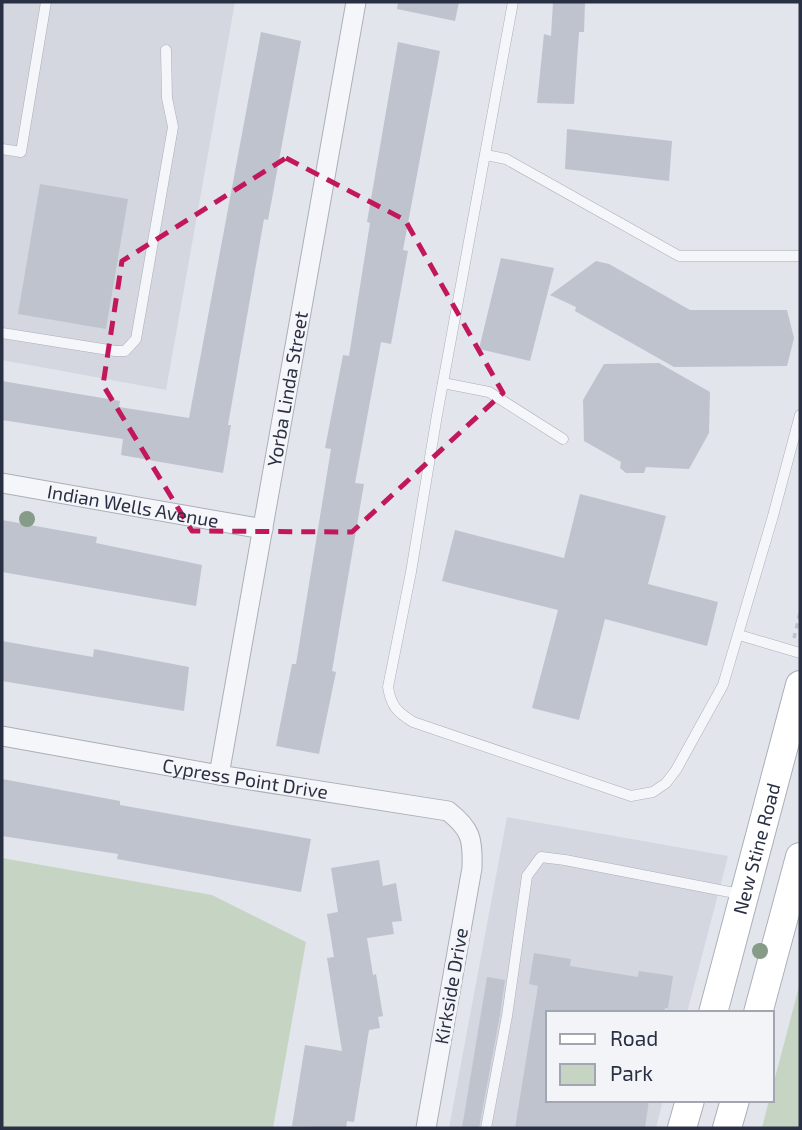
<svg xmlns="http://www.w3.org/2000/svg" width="802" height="1130" viewBox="0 0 802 1130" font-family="'Exo 2',sans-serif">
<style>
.built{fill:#d4d7e0}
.green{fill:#c6d5c3}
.building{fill:#bfc3ce}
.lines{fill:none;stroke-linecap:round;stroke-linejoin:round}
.lane-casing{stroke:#abafb9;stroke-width:11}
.street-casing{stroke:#abafb9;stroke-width:21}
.secondary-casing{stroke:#abafb9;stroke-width:30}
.path{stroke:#c0c3ca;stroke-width:3.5;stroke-dasharray:5 5;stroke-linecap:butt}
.lane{stroke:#f5f6f9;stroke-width:10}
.street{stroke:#f5f6f9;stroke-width:19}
.secondary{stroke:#fff;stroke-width:28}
.tree{fill:#869b88}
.marked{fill:none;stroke:#c2185b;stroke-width:5;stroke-dasharray:14 9;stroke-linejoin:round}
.labels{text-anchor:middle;stroke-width:6;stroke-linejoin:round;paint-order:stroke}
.street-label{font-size:19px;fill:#2a3043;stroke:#f2f4f8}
</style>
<rect width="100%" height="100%" fill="#e2e5eb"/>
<g class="built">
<polygon points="2,2 235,2 166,390 2,360"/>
<polygon points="507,817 728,856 687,1013 548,1013 548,1100 663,1100 656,1128 449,1128"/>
</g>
<g class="green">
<polygon points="2,858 212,895 306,942 273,1128 2,1128"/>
<polygon points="800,983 800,1128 762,1128 769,1100 772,1100 772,1089"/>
</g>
<g class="building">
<polygon points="398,2 459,2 455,21 397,9"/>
<polygon points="553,2 585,2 584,32 579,32 574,104 537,103 544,34 551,36"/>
<polygon points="261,32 301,41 268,220 264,219 228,425 231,425 223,473 121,455 123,439 2,420 2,381 120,401 119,407 189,418"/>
<polygon points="398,42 440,51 403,250 408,251 391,344 381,342 355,483 364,484 332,671 336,672 319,754 276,746 292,664 296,664 331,449 325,448 343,355 349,356 370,223 367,222"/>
<polygon points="567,129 672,141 669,181 565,169"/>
<polygon points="40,184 128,199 106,329 18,314"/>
<polygon points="501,258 554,268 530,361 479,349"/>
<polygon points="596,261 609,264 690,310 787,310 794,338 787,366 674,367 575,311 576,307 550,295"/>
<polygon points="659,363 710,392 709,433 689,469 646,467 644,473 626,473 620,468 621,462 584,441 583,400 604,364"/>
<polygon points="580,494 666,516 648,584 718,602 707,646 605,619 579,720 532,708 558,610 442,581 455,530 564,558"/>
<polygon points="2,520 97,537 96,543 202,565 196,606 2,572"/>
<polygon points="2,641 93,657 94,649 189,667 184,711 2,681"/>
<polygon points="2,779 120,801 120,805 311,839 301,892 117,859 118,854 2,836"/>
<polygon points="379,860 383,886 396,883 402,921 392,922 394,934 367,938 373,975 376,974 383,1016 378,1017 380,1028 369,1030 354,1122 347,1121 346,1128 292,1126 305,1045 342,1051 327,958 334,957 327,914 338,912 331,868"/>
<polygon points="534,953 571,959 570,966 638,977 639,971 673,976 668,1008 665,1008 664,1013 548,1013 548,1100 649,1100 645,1128 515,1128 538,986 529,984"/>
<polygon points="487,977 505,980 500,1015 479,1128 462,1128"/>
</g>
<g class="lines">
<defs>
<g id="lane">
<path d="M513,2L437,415L411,572L388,687C391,706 397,712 413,722L631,796L653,792L666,783L676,770L723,685L773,516L800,415"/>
<polyline points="2,149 21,152 46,2"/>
<polyline points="486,155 506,159 679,256 800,256"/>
<polyline points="2,333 115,351 125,351 136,339 173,127 167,98 166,50"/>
<polyline points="443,383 489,392 563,439"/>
<polyline points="739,635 800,653"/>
<polyline points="486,1128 507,1016 527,876 541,857 565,860 740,894"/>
</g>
<g id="street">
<path id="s1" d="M2,483L263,529"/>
<path id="s2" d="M2,736L219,775L448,811C471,829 473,839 472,868L426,1128"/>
<path id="s3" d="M219,775L356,2"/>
</g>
<g id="secondary">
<path id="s4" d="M713,1013L800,685"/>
<polyline points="758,1013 800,857"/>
<polyline points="682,1128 690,1100"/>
<polyline points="727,1128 735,1100"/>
</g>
</defs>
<use href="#lane" class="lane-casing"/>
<use href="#street" class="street-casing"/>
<use href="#secondary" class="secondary-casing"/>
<polyline class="path" points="794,638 800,613"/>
<use href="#lane" class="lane"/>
<use href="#street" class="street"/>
<use href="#secondary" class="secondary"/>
</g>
<g class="tree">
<circle cx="27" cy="519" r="8"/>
<circle cx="760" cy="951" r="8"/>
</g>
<path class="marked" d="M286,158L405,220L503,393L352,532L192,531L103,385L122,261Z"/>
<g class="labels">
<g class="street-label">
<text dy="7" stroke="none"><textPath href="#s3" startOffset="392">Yorba Linda Street</textPath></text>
<text dy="7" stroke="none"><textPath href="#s1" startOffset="133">Indian Wells Avenue</textPath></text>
<text dy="7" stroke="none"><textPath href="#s2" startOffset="247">Cypress Point Drive</textPath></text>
<text dy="7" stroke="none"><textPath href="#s4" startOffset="170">New Stine Road</textPath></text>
<text transform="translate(451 986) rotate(-80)" y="7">Kirkside Drive</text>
</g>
</g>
<rect width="802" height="1130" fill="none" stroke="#2a3043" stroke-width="7"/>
<rect x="546" y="1011" width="228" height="91" fill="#f2f4f8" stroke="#a2a6b0" stroke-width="2"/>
<rect x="560" y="1034" width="35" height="10" fill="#ffffff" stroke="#a2a6b0" stroke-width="2"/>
<text x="610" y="1046" font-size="21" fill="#2a3043">Road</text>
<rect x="560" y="1064" width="35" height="21" fill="#c6d5c3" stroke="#a2a6b0" stroke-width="2"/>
<text x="610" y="1081" font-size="21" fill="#2a3043">Park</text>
</svg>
